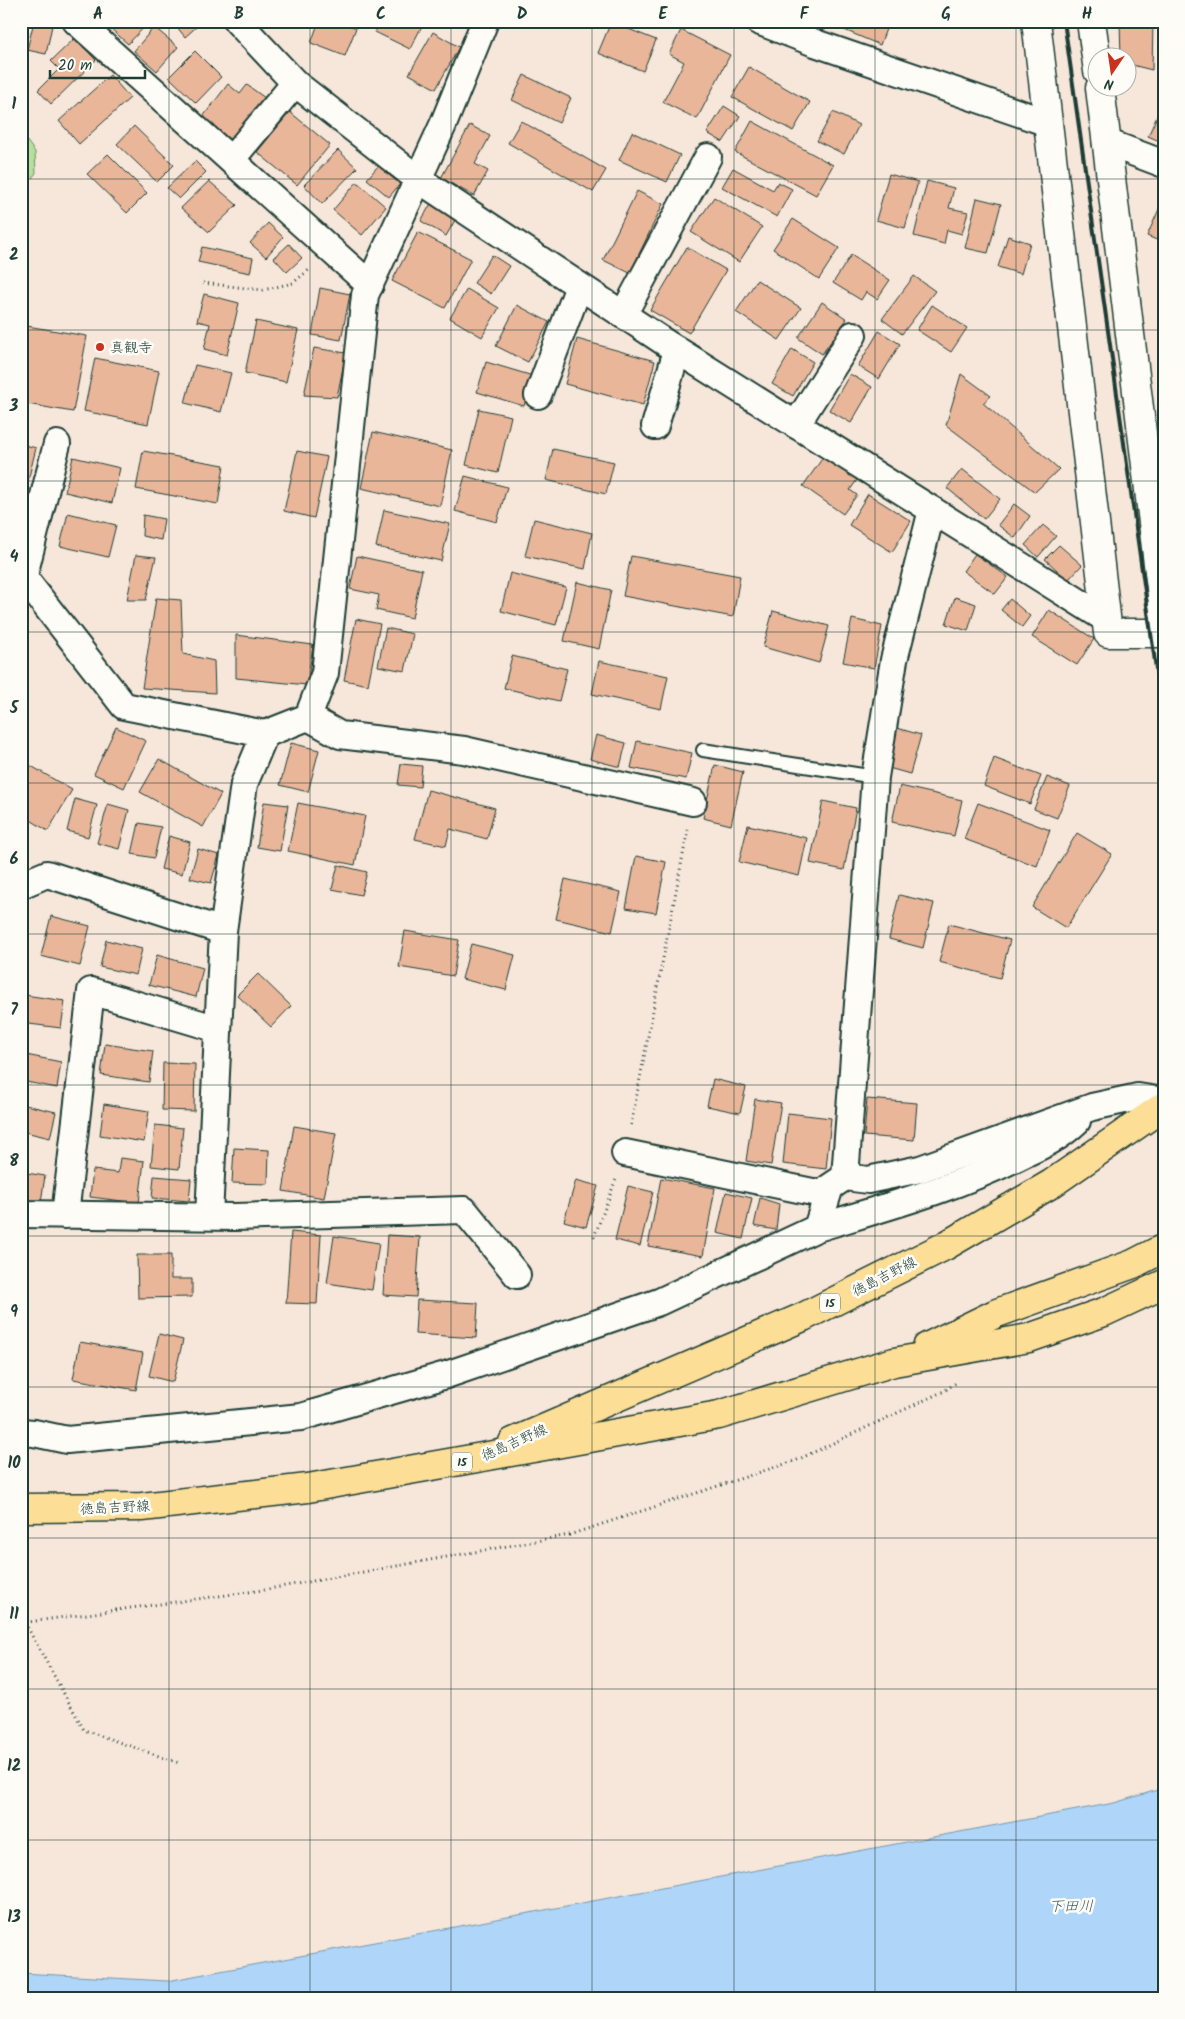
<svg xmlns="http://www.w3.org/2000/svg" width="1185" height="2019" viewBox="0 0 1185 2019" font-family="Kalam,'Klee One',sans-serif">
<style>
.green{fill:#b6df9b;stroke:#6a8e68}
.water{fill:#afd5f9;stroke:#7598aa}
.building{fill:#e9b69a;stroke:#1f3d34}
.lines{fill:none;stroke-linecap:round;stroke-linejoin:round}
.service-casing{stroke:#1f3d34;stroke-width:16}
.minor-casing{stroke:#1f3d34;stroke-width:30}
.tertiary-casing{stroke:#1f3d34;stroke-width:31}
.primary-casing{stroke:#1f3d34;stroke-width:31}
.path{stroke:#1f3d34;stroke-width:3;stroke-dasharray:1 4;stroke-linecap:butt}
.service{stroke:#fdfcf7;stroke-width:12}
.minor{stroke:#fdfcf7;stroke-width:26}
.tertiary{stroke:#fdfcf7;stroke-width:28}
.primary{stroke:#fdde96;stroke-width:28}
.rail{stroke:#1f3d34;stroke-width:4}
.grid{fill:none;stroke:#1f3d34;stroke-width:1;stroke-opacity:0.55}
.poi-dot{fill:#c8321e;stroke:#fdfcf7;stroke-width:2}
.labels{text-anchor:middle;stroke-width:5;stroke-linejoin:round;paint-order:stroke}
.shield{fill:#fdfcf7;stroke:#62766e;stroke-width:1}
.shield-label{font-size:12px;font-weight:bold;fill:#1f3d34}
.poi-label{font-size:14px;fill:#1f3d34;stroke:#fdfcf7;text-anchor:start}
.street-label{font-size:14px;fill:#1f3d34;stroke:#fdfcf7}
.water-label{font-size:15px;font-style:italic;fill:#3c5b5b;stroke:#fdfcf7}
.neatline{fill:none;stroke:#1f3d34;stroke-width:2}
.grid-label{font-size:16px;text-anchor:middle;font-weight:bold;fill:#1f3d34}
</style>
<rect width="100%" height="100%" fill="#f7e7db"/>
<filter id="ink" filterUnits="userSpaceOnUse"><feTurbulence type="fractalNoise" baseFrequency=".02" numOctaves="2"/><feDisplacementMap in="SourceGraphic" scale="10" xChannelSelector="R" yChannelSelector="G"/><feConvolveMatrix kernelMatrix="1 2 1 2 8 2 1 2 1" color-interpolation-filters="sRGB"/></filter>
<g filter="url(#ink)">
<polygon class="green" points="21,133 35,152 36,173 21,192"/>
<polygon class="water" points="1164,1788 1164,1998 21,1998 21,1973 167,1981 1114,1803"/>
<g class="building">
<polygon points="34,21 53,21 46,54 27,50"/>
<polygon points="114,21 150,21 128,44 109,27"/>
<polygon points="172,21 203,21 185,37"/>
<polygon points="319,21 338,21 356,28 345,56 311,43"/>
<polygon points="381,21 417,21 423,24 410,49 375,32"/>
<polygon points="823,21 889,21 880,45"/>
<polygon points="1120,21 1153,21 1152,70 1128,64 1128,58 1121,58"/>
<polygon points="611,22 656,40 643,71 598,53"/>
<polygon points="154,27 178,47 157,71 134,51"/>
<polygon points="681,30 730,55 697,119 663,102 684,62 669,54"/>
<polygon points="433,32 459,47 436,89 409,74"/>
<polygon points="75,38 96,60 51,104 38,90 59,69 51,61"/>
<polygon points="195,51 221,77 196,103 169,77"/>
<polygon points="749,67 810,102 793,131 732,97"/>
<polygon points="110,75 130,98 79,144 59,121"/>
<polygon points="524,75 571,98 559,123 512,100"/>
<polygon points="228,84 240,94 247,85 265,98 232,141 202,118"/>
<polygon points="1164,101 1164,143 1148,136"/>
<polygon points="724,106 740,116 723,142 707,133"/>
<polygon points="290,112 330,145 297,185 257,152"/>
<polygon points="833,112 859,125 844,154 817,141"/>
<polygon points="521,121 606,170 593,192 508,143"/>
<polygon points="752,121 833,165 816,195 735,152"/>
<polygon points="470,125 490,136 475,164 488,171 474,196 441,178"/>
<polygon points="134,126 174,165 157,182 117,144"/>
<polygon points="632,132 680,155 667,182 619,160"/>
<polygon points="338,150 357,168 322,204 304,185"/>
<polygon points="108,154 147,193 127,213 87,174"/>
<polygon points="195,161 206,172 179,199 167,188"/>
<polygon points="378,166 400,184 389,197 367,179"/>
<polygon points="733,168 773,190 778,182 792,189 777,217 722,187"/>
<polygon points="889,174 918,182 905,228 876,220"/>
<polygon points="209,181 237,205 209,232 181,208"/>
<polygon points="927,181 954,188 949,208 968,212 962,234 947,230 944,244 914,236"/>
<polygon points="357,182 386,207 362,235 333,210"/>
<polygon points="637,191 663,204 630,273 603,260"/>
<polygon points="714,197 762,227 739,262 691,232"/>
<polygon points="977,198 1001,204 988,253 965,248"/>
<polygon points="1164,198 1164,243 1147,236"/>
<polygon points="433,200 458,215 446,236 421,221"/>
<polygon points="793,219 839,248 819,279 773,249"/>
<polygon points="268,223 283,237 266,257 250,243"/>
<polygon points="418,232 471,259 445,308 392,281"/>
<polygon points="1008,236 1030,243 1021,274 998,267"/>
<polygon points="289,244 302,258 287,272 274,258"/>
<polygon points="202,247 253,258 250,273 198,262"/>
<polygon points="687,247 726,270 689,333 650,310"/>
<polygon points="492,255 509,266 491,294 474,283"/>
<polygon points="851,255 890,280 877,299 866,292 861,300 833,283"/>
<polygon points="914,276 935,291 902,334 882,319"/>
<polygon points="757,280 801,308 779,340 736,312"/>
<polygon points="320,288 350,294 341,340 312,335"/>
<polygon points="467,289 499,308 482,337 450,318"/>
<polygon points="204,294 239,303 227,355 204,349 210,324 197,321"/>
<polygon points="822,302 847,319 822,354 798,338"/>
<polygon points="517,305 549,322 528,362 496,346"/>
<polygon points="932,305 967,328 951,352 917,330"/>
<polygon points="256,321 298,330 286,382 245,373"/>
<polygon points="21,325 87,336 73,412 21,403"/>
<polygon points="879,331 900,344 879,379 858,366"/>
<polygon points="577,339 655,361 643,405 565,384"/>
<polygon points="314,348 346,353 337,397 304,395"/>
<polygon points="792,349 813,362 793,396 772,384"/>
<polygon points="95,358 159,371 148,424 84,411"/>
<polygon points="486,362 533,376 524,406 477,392"/>
<polygon points="195,365 231,373 221,412 185,403"/>
<polygon points="850,374 872,387 851,423 829,410"/>
<polygon points="961,374 991,396 983,403 1059,469 1035,492 946,425"/>
<polygon points="479,409 511,416 498,473 466,465"/>
<polygon points="373,432 452,450 440,506 361,488"/>
<polygon points="21,444 36,448 27,485 21,484"/>
<polygon points="553,449 614,462 606,494 546,480"/>
<polygon points="143,451 224,465 218,504 136,489"/>
<polygon points="297,451 327,457 314,518 284,511"/>
<polygon points="824,456 857,480 850,490 857,495 843,514 803,486"/>
<polygon points="73,457 120,468 112,503 65,492"/>
<polygon points="962,469 1000,499 984,519 947,488"/>
<polygon points="465,476 507,487 497,522 455,511"/>
<polygon points="868,494 911,521 892,552 849,525"/>
<polygon points="1014,504 1030,516 1015,538 998,525"/>
<polygon points="384,510 450,524 441,561 376,547"/>
<polygon points="68,513 116,525 108,557 60,546"/>
<polygon points="143,515 164,519 161,540 142,536"/>
<polygon points="534,519 592,533 585,569 525,556"/>
<polygon points="1043,525 1056,536 1038,557 1025,545"/>
<polygon points="1059,545 1082,565 1068,580 1045,559"/>
<polygon points="975,554 1008,577 995,594 963,571"/>
<polygon points="136,555 156,557 146,600 127,600"/>
<polygon points="357,556 422,570 412,618 376,610 379,595 350,589"/>
<polygon points="631,556 740,576 733,617 623,596"/>
<polygon points="510,573 566,587 556,625 501,611"/>
<polygon points="577,582 611,590 599,649 564,641"/>
<polygon points="955,597 976,604 968,631 946,624"/>
<polygon points="156,598 181,600 183,654 214,661 215,693 142,688"/>
<polygon points="1010,599 1030,616 1022,627 1001,610"/>
<polygon points="1049,610 1094,639 1077,665 1032,637"/>
<polygon points="773,611 829,626 819,663 763,647"/>
<polygon points="356,619 380,624 368,685 344,680"/>
<polygon points="852,619 882,626 874,668 843,662"/>
<polygon points="386,628 413,634 405,671 378,666"/>
<polygon points="236,635 313,645 307,685 236,678"/>
<polygon points="512,656 567,669 559,701 504,688"/>
<polygon points="599,661 668,676 661,709 592,694"/>
<polygon points="116,727 146,741 124,788 94,774"/>
<polygon points="897,728 921,735 910,774 885,767"/>
<polygon points="596,735 626,743 620,767 590,759"/>
<polygon points="637,741 692,753 686,779 631,768"/>
<polygon points="291,743 319,750 308,792 280,785"/>
<polygon points="994,758 1041,776 1030,804 984,786"/>
<polygon points="159,759 221,794 203,827 140,792"/>
<polygon points="21,760 72,790 48,831 21,814"/>
<polygon points="401,764 422,766 420,787 398,785"/>
<polygon points="715,765 743,772 731,825 703,818"/>
<polygon points="1047,777 1070,786 1057,818 1034,809"/>
<polygon points="900,786 962,800 954,836 892,822"/>
<polygon points="428,790 495,808 487,839 450,829 446,846 415,839"/>
<polygon points="75,799 97,805 88,837 67,831"/>
<polygon points="823,801 856,808 844,870 810,863"/>
<polygon points="264,802 288,805 280,851 257,847"/>
<polygon points="298,803 365,816 355,865 288,851"/>
<polygon points="978,803 1050,830 1037,866 964,839"/>
<polygon points="108,804 129,810 119,849 97,843"/>
<polygon points="139,823 161,827 154,858 132,854"/>
<polygon points="748,825 807,838 799,876 739,862"/>
<polygon points="1077,833 1112,854 1066,928 1032,907"/>
<polygon points="169,836 190,842 182,874 161,869"/>
<polygon points="198,849 219,855 211,883 190,878"/>
<polygon points="636,856 666,862 656,913 626,908"/>
<polygon points="338,865 367,872 361,895 332,889"/>
<polygon points="565,879 621,892 612,932 556,919"/>
<polygon points="899,895 934,903 923,948 889,939"/>
<polygon points="51,916 90,926 80,966 41,956"/>
<polygon points="949,924 1010,940 1000,978 939,962"/>
<polygon points="405,931 459,940 453,976 399,967"/>
<polygon points="106,940 142,949 136,975 100,967"/>
<polygon points="471,944 515,955 506,990 462,979"/>
<polygon points="157,955 203,968 196,997 149,985"/>
<polygon points="258,974 291,1006 271,1027 237,995"/>
<polygon points="25,995 65,1001 61,1028 21,1023"/>
<polygon points="105,1044 153,1051 149,1082 101,1075"/>
<polygon points="21,1054 61,1062 57,1088 21,1081"/>
<polygon points="163,1063 195,1064 194,1111 162,1110"/>
<polygon points="713,1079 746,1087 740,1113 707,1106"/>
<polygon points="755,1099 781,1103 771,1165 746,1161"/>
<polygon points="867,1099 917,1103 914,1140 864,1136"/>
<polygon points="21,1104 56,1112 50,1138 21,1131"/>
<polygon points="104,1104 149,1111 144,1142 100,1135"/>
<polygon points="788,1113 831,1118 826,1169 783,1164"/>
<polygon points="155,1125 183,1128 179,1169 151,1166"/>
<polygon points="294,1126 336,1133 324,1198 283,1191"/>
<polygon points="234,1148 269,1150 268,1184 232,1183"/>
<polygon points="120,1158 144,1161 139,1203 90,1197 93,1170 118,1173"/>
<polygon points="21,1172 45,1176 41,1202 21,1199"/>
<polygon points="154,1176 191,1179 189,1201 152,1198"/>
<polygon points="661,1178 715,1188 703,1256 648,1246"/>
<polygon points="576,1180 598,1186 586,1227 564,1221"/>
<polygon points="628,1186 653,1192 640,1246 615,1240"/>
<polygon points="726,1192 752,1198 743,1239 717,1233"/>
<polygon points="760,1198 779,1204 776,1230 754,1226"/>
<polygon points="291,1232 321,1235 317,1304 286,1303"/>
<polygon points="387,1235 420,1237 416,1297 383,1295"/>
<polygon points="334,1236 379,1243 372,1290 327,1283"/>
<polygon points="137,1255 171,1255 171,1279 192,1279 192,1297 138,1298"/>
<polygon points="417,1300 478,1303 476,1338 415,1334"/>
<polygon points="159,1334 183,1340 173,1382 149,1376"/>
<polygon points="80,1342 143,1353 136,1390 73,1379"/>
</g>
<g class="lines">
<defs>
<polyline id="service" points="703,750 875,777"/>
<g id="minor">
<polyline points="76,21 370,285"/>
<polyline points="758,21 815,43 1048,123"/>
<polyline points="1106,142 1164,164"/>
<polyline points="231,160 295,83"/>
<polyline points="623,315 708,157"/>
<polyline points="538,395 579,286"/>
<polyline points="796,425 853,335"/>
<polyline points="655,426 677,350"/>
<polyline points="932,510 1106,619"/>
<polyline points="21,574 124,706 265,734 244,784 223,931"/>
<polyline points="24,575 57,444"/>
<polyline points="308,717 325,673 365,295 443,125 485,21"/>
<polyline points="265,734 308,717 340,735 464,750 693,802"/>
<polyline points="21,885 47,874 223,931 209,1216"/>
<polyline points="625,1153 827,1195"/>
<polyline points="845,1177 868,1180 920,1169 1092,1107 1138,1097 1164,1101"/>
<polyline points="21,1214 234,1217 464,1210 517,1275"/>
<polyline points="65,1215 91,991 218,1029"/>
<path d="M817,1228C886,1207 957,1188 1022,1155C1044,1145 1059,1138 1077,1121"/>
<polyline points="21,1432 34,1433 67,1440 301,1417 446,1375 659,1302 817,1228 830,1187 845,1177 875,777 894,660 932,510 669,345 418,179 295,83 237,21"/>
</g>
<g id="tertiary">
<polyline points="1036,21 1108,633 1164,633"/>
<polyline points="1091,21 1098,71"/>
<polyline points="1100,88 1164,613"/>
</g>
<g id="primary">
<polyline points="927,1347 997,1313 1133,1264 1164,1248"/>
<polyline points="513,1442 803,1317 945,1246 1051,1184 1164,1106"/>
<polyline points="21,1508 142,1507 308,1488 719,1415 894,1362 1029,1338 1104,1312 1164,1284"/>
</g>
</defs>
<use href="#service" class="service-casing"/>
<use href="#minor" class="minor-casing"/>
<use href="#tertiary" class="tertiary-casing"/>
<use href="#primary" class="primary-casing"/>
<g class="path">
<polyline points="203,283 263,290 293,283 310,269"/>
<polyline points="631,1125 688,829"/>
<polyline points="594,1237 616,1179"/>
<polyline points="21,1623 263,1590 569,1535 797,1460 944,1391 956,1383"/>
<polyline points="25,1623 84,1730 179,1763"/>
</g>
<use href="#service" class="service"/>
<use href="#minor" class="minor"/>
<use href="#tertiary" class="tertiary"/>
<use href="#primary" class="primary"/>
<polyline class="rail" points="1064,21 1164,725"/>
</g>
</g>
<path class="grid" d="M169,21V1998M310,21V1998M451,21V1998M592,21V1998M734,21V1998M875,21V1998M1016,21V1998M21,179H1164M21,330H1164M21,481H1164M21,632H1164M21,783H1164M21,934H1164M21,1085H1164M21,1236H1164M21,1387H1164M21,1538H1164M21,1689H1164M21,1840H1164"/>
<circle class="poi-dot" cx="100" cy="347" r="5"/>
<g class="labels">
<g class="shield">
<rect x="820" y="1293.5" width="20" height="19" rx="4"/>
<rect x="452" y="1452.5" width="20" height="19" rx="4"/>
</g>
<g class="shield-label">
<text x="830" y="1307">15</text>
<text x="462" y="1466">15</text>
</g>
<g class="poi-label">
<text x="110" y="352">真観寺</text>
</g>
<g class="street-label">
<text transform="translate(884 1276) rotate(-27)" y="5">徳島吉野線</text>
<text transform="translate(514 1442) rotate(-24)" y="5">徳島吉野線</text>
<text transform="translate(115 1507) rotate(-3)" y="5">徳島吉野線</text>
</g>
<g class="water-label">
<text x="1071" y="1911">下田川</text>
</g>
</g>
<rect width="1185" height="2019" fill="none" stroke="#fdfcf7" stroke-width="55"/>
<g transform="translate(1112 72) rotate(193)"><circle r="24" fill="#fdfcf7" stroke="#a4b0a9"/>
<path d="M0-4L9 19L0 12L-9 19Z" fill="#c8321e"/>
<text y="-8" font-size="14" font-weight="bold" text-anchor="middle" fill="#1f3d34">N</text>
</g>
<path d="M50 70v8h95v-8" fill="none" stroke="#1f3d34" stroke-width="2.5"/>
<text x="58" y="70" font-size="15" fill="#1f3d34" stroke="#fdfcf7" stroke-width="4" paint-order="stroke">20 m</text>
<rect x="28" y="28" width="1130" height="1964" class="neatline"/>
<g class="grid-label">
<text x="98" y="19">A</text>
<text x="239" y="19">B</text>
<text x="381" y="19">C</text>
<text x="522" y="19">D</text>
<text x="663" y="19">E</text>
<text x="804" y="19">F</text>
<text x="946" y="19">G</text>
<text x="1087" y="19">H</text>
<text x="14" y="109">1</text>
<text x="14" y="260">2</text>
<text x="14" y="411">3</text>
<text x="14" y="562">4</text>
<text x="14" y="713">5</text>
<text x="14" y="864">6</text>
<text x="14" y="1015">7</text>
<text x="14" y="1166">8</text>
<text x="14" y="1317">9</text>
<text x="14" y="1468">10</text>
<text x="14" y="1619">11</text>
<text x="14" y="1771">12</text>
<text x="14" y="1922">13</text>
</g>
</svg>
